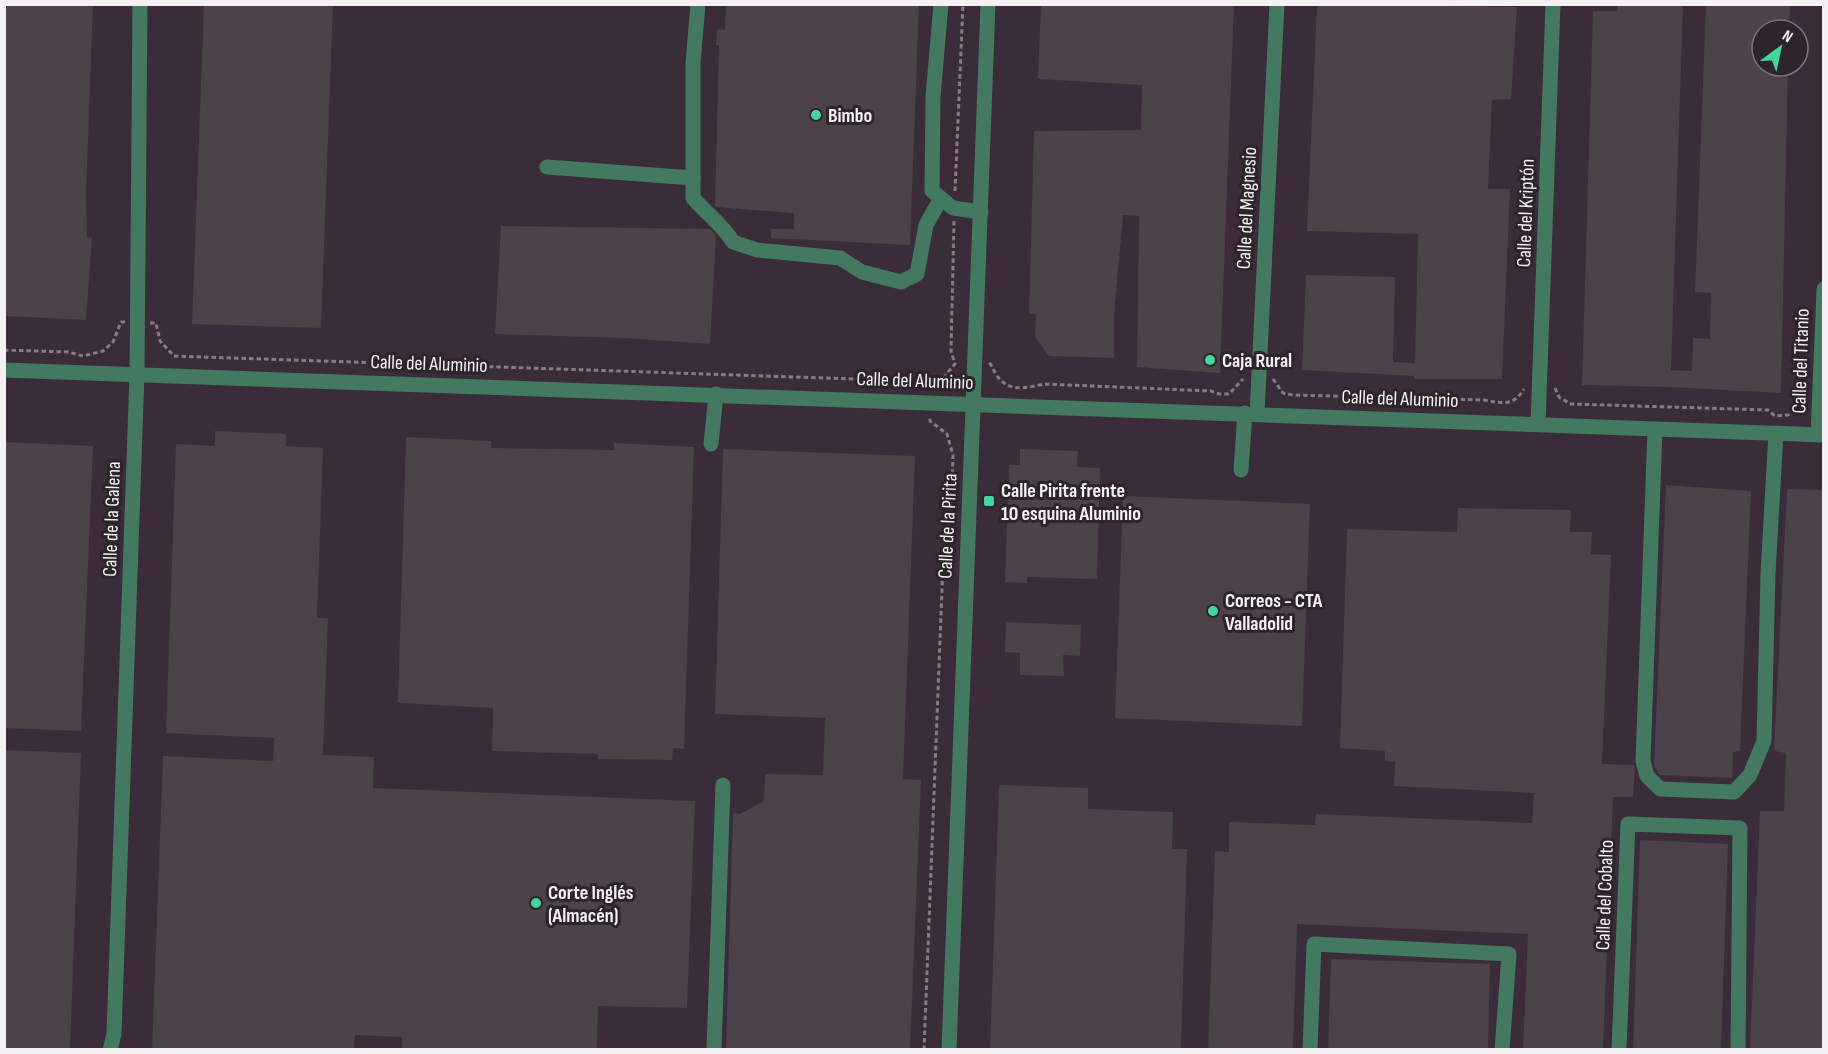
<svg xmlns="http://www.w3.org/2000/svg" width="1828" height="1054" viewBox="0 0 1828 1054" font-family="'Sofia Sans Condensed',sans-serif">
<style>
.built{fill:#3a2c38;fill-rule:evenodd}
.building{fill:#4b424a}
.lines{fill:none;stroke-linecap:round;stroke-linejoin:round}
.path{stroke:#857d83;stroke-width:3;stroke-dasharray:4.5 3;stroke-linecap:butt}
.minor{stroke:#437861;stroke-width:15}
.poi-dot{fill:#45d49e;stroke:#2e252c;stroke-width:2}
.labels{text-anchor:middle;stroke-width:6;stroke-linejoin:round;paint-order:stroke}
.poi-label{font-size:20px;font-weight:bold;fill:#f5f0f4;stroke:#2e252c;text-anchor:start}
.street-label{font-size:20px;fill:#f5f0f4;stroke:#2e252c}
</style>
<rect width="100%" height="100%" fill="#2e252c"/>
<path class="built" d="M5,5H1823V1049H5ZM1762,30H1798V66H1762Z"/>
<g class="building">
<polygon points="4,4 93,4 86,194 87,237 92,238 86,320 4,316"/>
<polygon points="204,4 333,4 321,328 192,324"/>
<polygon points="726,4 919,4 910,245 771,238 771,229 794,229 794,213 715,207 719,45 716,45 717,29 725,30"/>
<polygon points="1041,4 1234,4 1220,373 1137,367 1139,216 1123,215 1114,315 1114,358 1049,356 1035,337 1036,314 1029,314 1034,131 1141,130 1142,85 1038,79"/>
<polygon points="1317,4 1517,7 1511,99 1492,100 1488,189 1510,189 1502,379 1414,379 1414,376 1302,370 1306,275 1395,277 1393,362 1415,363 1418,234 1307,231"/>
<polygon points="1617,4 1683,4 1671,370 1692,371 1693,338 1710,339 1711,293 1695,292 1706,4 1790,4 1789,30 1762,30 1762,66 1788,66 1781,393 1670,387 1582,385 1593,11 1617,11"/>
<polygon points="501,226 710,229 716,235 710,344 624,338 495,334"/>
<polygon points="215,431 286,434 286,446 323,448 317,618 328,618 323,755 374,757 373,788 695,801 687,1008 598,1006 597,1050 402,1050 402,1037 355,1035 354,1050 152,1050 163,756 273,761 274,738 166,733 176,444 215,446"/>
<polygon points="406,437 491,441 491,448 614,450 614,443 694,447 684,749 673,748 672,760 598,759 598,754 492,751 493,708 398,703"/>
<polygon points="4,442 93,446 81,731 4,728"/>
<polygon points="723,449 915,456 903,779 921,780 910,1050 726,1050 733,813 740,814 764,801 765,774 823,775 825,718 715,714"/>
<polygon points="1020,449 1078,451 1077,467 1100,468 1097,579 1027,577 1027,583 1005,582 1009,465 1020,465"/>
<polygon points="1666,485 1751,491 1740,751 1733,752 1732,778 1660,775 1654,766"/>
<polygon points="1787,489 1824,490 1824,1050 1750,1050 1760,811 1784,811 1786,753 1774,751"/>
<polygon points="1123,496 1310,504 1302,726 1115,718"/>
<polygon points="1458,508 1571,510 1570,532 1592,532 1591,554 1611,555 1602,764 1634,765 1635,768 1633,797 1613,797 1603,1050 1523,1050 1528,934 1297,924 1293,1050 1208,1050 1215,851 1229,852 1229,822 1315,825 1316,814 1532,823 1534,793 1394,786 1395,762 1385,761 1385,751 1340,748 1347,529 1457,532"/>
<polygon points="1006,622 1081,625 1080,656 1063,655 1064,676 1020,675 1020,653 1005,652"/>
<polygon points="4,750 81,753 70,1050 4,1050"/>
<polygon points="999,785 1088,788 1088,809 1173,812 1172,849 1187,849 1181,1050 990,1050"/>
<polygon points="1640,840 1728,844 1721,1050 1633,1050"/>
<polygon points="1331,959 1490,964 1488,1050 1328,1050"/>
</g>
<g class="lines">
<g class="path">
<polyline points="955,191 963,4"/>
<polyline points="150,323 156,323 160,341 174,356 884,380 908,385 939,383 955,364 951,351 954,221"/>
<polyline points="4,350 68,352 83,356 103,351 113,342 121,322 125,322"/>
<path d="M989,363C993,366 993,370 996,374C1007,393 1026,388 1044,384L1211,391L1219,394H1229L1243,379"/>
<path d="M1273,379L1283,393L1293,395L1484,400C1502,403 1513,407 1524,389"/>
<polyline points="1555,388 1559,397 1571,404 1768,410 1775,416 1788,415 1805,399"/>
<polyline points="924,1050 943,564 950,542 953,455 947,434 930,421 930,416"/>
</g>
<g class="minor">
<path d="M698,4L693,63V198C706,213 723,225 733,242L757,250L840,258L862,272L901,282L917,274L926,225L940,200"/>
<polyline points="941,4 933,97 932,191 953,208 981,212"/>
<polyline points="547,167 693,178"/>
<polyline points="4,370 1824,435"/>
<polyline points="1257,414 1277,4"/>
<polyline points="1538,424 1553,4"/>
<polyline points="1655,429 1643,761 1647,776 1660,789 1734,792 1750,775 1764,741 1768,573 1776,433"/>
<polyline points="1818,435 1824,289"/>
<polyline points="711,444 716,394"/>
<polyline points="1241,470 1245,413"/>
<polyline points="110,1050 114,1034 137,374 140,4"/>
<polyline points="714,1050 723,785"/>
<polyline points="949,1050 988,4"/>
<polyline points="1310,1050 1314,944 1509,954 1502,1050"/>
<polyline points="1619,1050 1628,824 1740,828 1738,1050"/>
</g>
</g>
<g class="poi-dot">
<circle cx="816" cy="115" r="6"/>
<circle cx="1210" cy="360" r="6"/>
<rect x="983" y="495" width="12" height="12" rx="3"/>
<circle cx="1213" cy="611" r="6"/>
<circle cx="536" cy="903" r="6"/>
</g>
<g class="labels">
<g class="poi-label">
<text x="828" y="122">Bimbo</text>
<text x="1222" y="367">Caja Rural</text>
<text x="1001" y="497">Calle Pirita frente<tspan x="1001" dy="23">10 esquina Aluminio</tspan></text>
<text x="1225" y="607">Correos - CTA<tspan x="1225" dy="23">Valladolid</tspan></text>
<text x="548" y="899">Corte Inglés<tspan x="548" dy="23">(Almacén)</tspan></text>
</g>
<g class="street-label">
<text transform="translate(1246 208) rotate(-87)" y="7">Calle del Magnesio</text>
<text transform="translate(1525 213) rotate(-88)" y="7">Calle del Kriptón</text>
<text transform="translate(1800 361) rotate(-88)" y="7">Calle del Titanio</text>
<text transform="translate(429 363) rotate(2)" y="7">Calle del Aluminio</text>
<text transform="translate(915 380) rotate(2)" y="7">Calle del Aluminio</text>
<text transform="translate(1400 398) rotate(2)" y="7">Calle del Aluminio</text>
<text transform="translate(111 519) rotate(-88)" y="7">Calle de la Galena</text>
<text transform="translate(947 526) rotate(-87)" y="7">Calle de la Pirita</text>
<text transform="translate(1604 895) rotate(-88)" y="7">Calle del Cobalto</text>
</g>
</g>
<rect width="1828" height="1054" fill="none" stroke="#f5f0f4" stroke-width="12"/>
<g transform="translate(1780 48) rotate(33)"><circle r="28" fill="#2e252c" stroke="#7e767c" stroke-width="1.5"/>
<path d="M0-4.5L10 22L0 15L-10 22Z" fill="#45d49e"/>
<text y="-9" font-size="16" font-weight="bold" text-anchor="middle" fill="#f5f0f4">N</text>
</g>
</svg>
